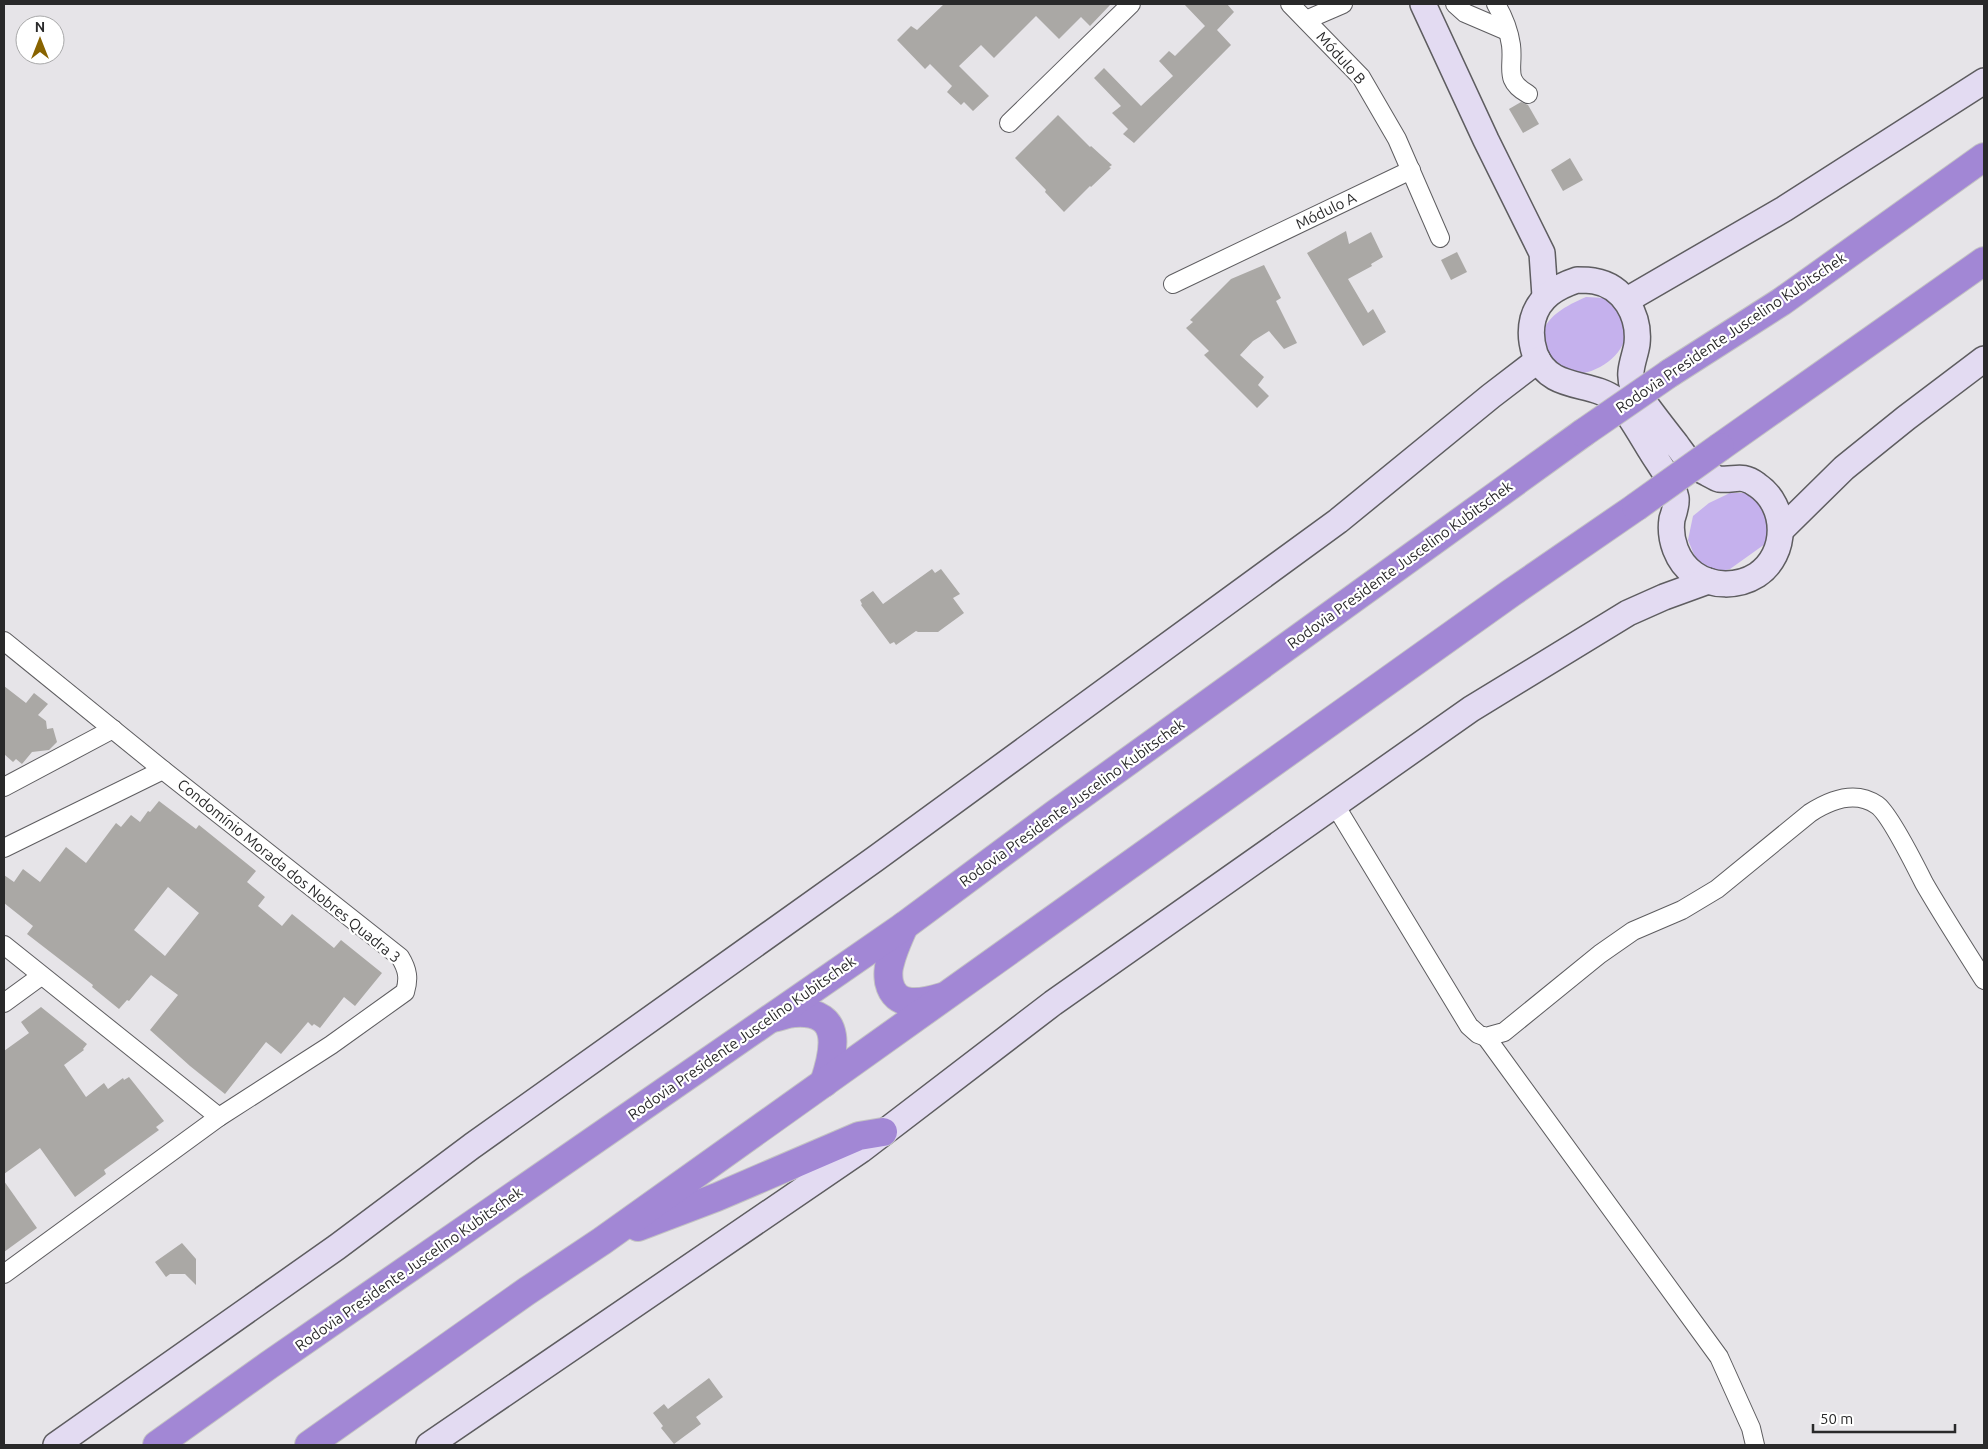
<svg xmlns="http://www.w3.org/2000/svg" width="1988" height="1449" viewBox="0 0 1988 1449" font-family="Ubuntu,sans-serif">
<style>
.green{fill:#c5b1ed}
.building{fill:#aaa8a5;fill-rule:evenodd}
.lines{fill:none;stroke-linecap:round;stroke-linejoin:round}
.street-casing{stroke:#5e5d60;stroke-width:20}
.secondary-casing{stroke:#5e5d60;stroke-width:28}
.highway-casing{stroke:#c3c3c3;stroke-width:30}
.street{stroke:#fff;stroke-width:18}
.secondary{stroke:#e3dbf2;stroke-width:25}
.highway{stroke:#a287d5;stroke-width:28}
.highway-bridge-casing{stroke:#c3c3c3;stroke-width:30;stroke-linecap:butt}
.highway-bridge{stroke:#a287d5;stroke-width:28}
.labels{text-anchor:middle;stroke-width:4.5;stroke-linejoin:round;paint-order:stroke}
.street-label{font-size:15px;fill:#29292a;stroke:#fff}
</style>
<rect width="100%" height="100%" fill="#e6e4e8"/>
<g class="green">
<path d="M1586,297L1606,298L1622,307C1623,315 1626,323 1626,331C1625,357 1594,376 1570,374C1563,373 1555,367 1549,364C1547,356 1543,347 1542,340C1542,317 1568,305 1586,297Z"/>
<polygon points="1730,493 1746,493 1761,497 1769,508 1768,537 1765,544 1730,569 1717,572 1705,567 1695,557 1688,540 1693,516 1709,503"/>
</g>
<g class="building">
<polygon points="944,4 1111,4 1090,26 1081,17 1059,39 1036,16 994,58 981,45 959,66 989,96 973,111 964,102 961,105 947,92 952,86 930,64 925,69 897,40 911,26 917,30"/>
<polygon points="1184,4 1227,4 1234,12 1217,30 1231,45 1134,143 1123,134 1128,129 1112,113 1121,106 1094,78 1104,68 1141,106 1173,76 1159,61 1169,51 1175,56 1205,26"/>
<polygon points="1521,102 1528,105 1539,124 1523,133 1509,109"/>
<polygon points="1058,115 1090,147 1091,146 1112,165 1109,167 1111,168 1091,187 1090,186 1064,212 1045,192 1046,190 1015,158"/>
<polygon points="1570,158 1583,180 1563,191 1551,170"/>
<polygon points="1346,231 1349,244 1371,232 1383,257 1371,264 1372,266 1348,279 1368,313 1373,309 1386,332 1363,346 1307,253"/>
<polygon points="1457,252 1467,272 1451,280 1441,260"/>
<polygon points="1264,265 1281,298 1276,301 1297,343 1284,349 1269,331 1253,341 1240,355 1264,377 1258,385 1269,396 1257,408 1204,355 1209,351 1186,328 1193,322 1190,320 1231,279"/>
<polygon points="932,569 935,573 941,569 960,594 953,598 964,613 938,632 918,632 916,631 896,645 894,642 890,644 861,605 862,604 860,600 873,591 883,604"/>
<polygon points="4,686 26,703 34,693 48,704 38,715 46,721 47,729 53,728 57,742 49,750 32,752 22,764 16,759 13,762 4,754"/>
<path d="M159,801L196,829L199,825L256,871L247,882L265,897L258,906L282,926L292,914L334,948L341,940L382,973L355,1006L344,997L320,1028L314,1024L312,1026L308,1022L281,1054L266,1042L225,1094L190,1066L150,1030L178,995L151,975L129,1001L127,1000L119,1009L92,987L93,985L27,934L33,926L4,903V875L14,882L23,869L40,882L66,847L86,863L116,823L121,827L131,815L140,822L148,811L150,812ZM168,887L199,913L165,956L134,930Z"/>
<polygon points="41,1007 87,1044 83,1049 84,1050 64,1065 86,1097 104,1083 108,1089 123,1078 124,1080 129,1077 164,1121 156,1127 159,1130 104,1170 106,1174 75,1197 40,1148 4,1174 4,1051 29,1033 21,1022"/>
<polygon points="4,1181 37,1228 4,1252"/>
<polygon points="182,1243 196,1259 196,1285 185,1274 170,1274 166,1277 155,1262"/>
<polygon points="709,1378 723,1397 696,1417 701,1424 674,1444 661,1428 663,1426 653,1413 664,1404 668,1409"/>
</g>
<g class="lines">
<defs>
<g id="street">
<polyline points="1290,4 1361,77 1397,139 1440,238"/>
<polyline points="1455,4 1465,13 1507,31"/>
<path d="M1496,4C1503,16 1509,31 1511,45C1514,68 1503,80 1528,94"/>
<polyline points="1306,20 1343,4"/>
<polyline points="1009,123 1131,4"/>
<polyline points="1173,284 1411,170"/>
<path d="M4,641L163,770L400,957C408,970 409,979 405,992L331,1045L219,1117L4,1274"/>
<polyline points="4,787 113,729"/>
<path d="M1335,805L1469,1026L1478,1034L1486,1037L1504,1032L1600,954L1633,931L1682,910L1717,889L1810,813C1830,800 1855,790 1877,805C1889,813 1916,867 1924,883C1943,916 1964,948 1984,980"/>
<polyline points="4,848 163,770"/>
<polyline points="4,945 219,1117"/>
<polyline points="4,1003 41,976"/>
<polyline points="1486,1037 1719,1357 1751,1428 1755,1445"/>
</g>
<g id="secondary">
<polyline points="1423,4 1486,140 1542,253 1545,296"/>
<path d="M1577,280C1582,280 1589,280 1594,281C1624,286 1640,316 1637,344C1635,358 1627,372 1633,387C1635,392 1640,397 1644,402C1654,416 1665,430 1676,444C1687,459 1690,465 1707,473C1711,475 1715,478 1719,479C1735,481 1741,473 1757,485C1788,506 1788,554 1757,575C1738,587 1712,587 1694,574C1677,562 1669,539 1672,519C1674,513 1677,504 1676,498C1672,480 1660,466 1651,451C1644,440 1625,406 1616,400C1590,380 1550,392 1535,354C1531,342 1530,331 1533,319C1539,297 1556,287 1577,280Z"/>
<polyline points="1627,300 1784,209 1984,81"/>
<polyline points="1781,530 1844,468 1906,418 1984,359"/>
<polyline points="56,1445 337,1247 472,1146 875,859 1338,521 1491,396 1538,360"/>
<polyline points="429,1445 861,1150 1053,1003 1471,709 1628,613 1664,597 1708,581"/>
</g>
<g id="highway">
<polyline points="1670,373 1781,302 1984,157"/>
<polyline points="1720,447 1984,261"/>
<path d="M904,926C899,938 893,950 890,963C888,969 888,976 889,982C895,1009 922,1003 942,997"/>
<path d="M772,1018C779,1017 788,1013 795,1013C845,1010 834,1053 824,1083"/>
<polyline points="638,1227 717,1197 859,1136 883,1132"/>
<polyline points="157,1445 269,1365 904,926 1055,814 1583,433"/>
<polyline points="309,1445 527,1291 602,1241 1511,593 1636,507"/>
</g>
</defs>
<use href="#street" class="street-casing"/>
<use href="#secondary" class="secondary-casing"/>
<use href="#highway" class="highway-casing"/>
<use href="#street" class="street"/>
<use href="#secondary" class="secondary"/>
<use href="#highway" class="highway"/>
<defs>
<g id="highway-bridge">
<polyline points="1583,433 1670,373"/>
<polyline points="1636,507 1720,447"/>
</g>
</defs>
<use href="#highway-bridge" class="highway-bridge-casing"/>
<use href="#highway-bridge" class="highway-bridge"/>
</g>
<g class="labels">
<g class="street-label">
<text transform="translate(1341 58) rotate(48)" y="5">Módulo B</text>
<text transform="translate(1326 211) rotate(-26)" y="5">Módulo A</text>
<text transform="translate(1731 333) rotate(-34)" y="5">Rodovia Presidente Juscelino Kubitschek</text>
<text transform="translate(1400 565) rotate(-36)" y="5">Rodovia Presidente Juscelino Kubitschek</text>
<text transform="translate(1072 803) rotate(-36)" y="5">Rodovia Presidente Juscelino Kubitschek</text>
<text transform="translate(289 871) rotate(39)" y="5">Condomínio Morada dos Nobres Quadra 3</text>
<text transform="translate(742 1038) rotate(-35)" y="5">Rodovia Presidente Juscelino Kubitschek</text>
<text transform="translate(409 1269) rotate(-35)" y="5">Rodovia Presidente Juscelino Kubitschek</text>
</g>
</g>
<rect width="1988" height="1449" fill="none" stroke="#29292a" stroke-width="10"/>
<g transform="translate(40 40)"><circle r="24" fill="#ffffff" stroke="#a9a9aa"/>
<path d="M0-4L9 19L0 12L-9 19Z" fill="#886300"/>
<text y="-8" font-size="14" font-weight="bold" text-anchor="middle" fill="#29292a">N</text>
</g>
<path d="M1813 1424v8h142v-8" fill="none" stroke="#29292a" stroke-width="2.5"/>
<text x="1820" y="1424" font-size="15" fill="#29292a" stroke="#ffffff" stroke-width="4" paint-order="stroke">50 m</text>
</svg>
